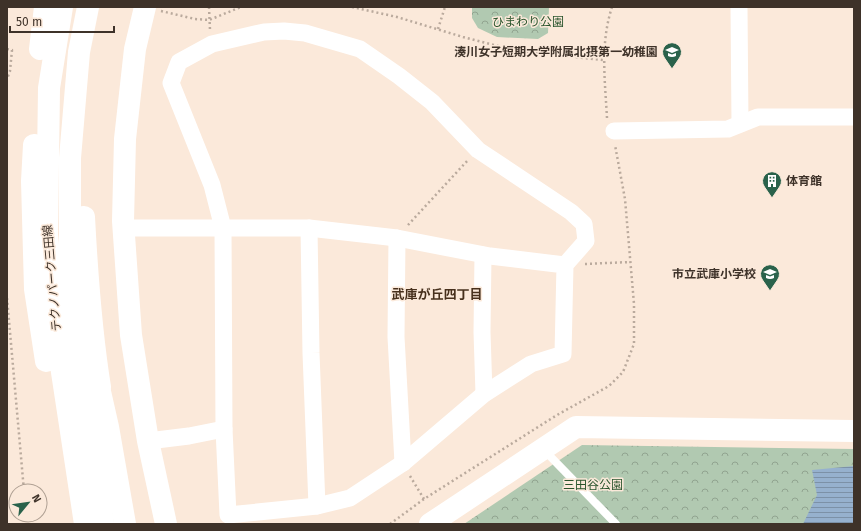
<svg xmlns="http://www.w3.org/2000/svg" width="861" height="531" viewBox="0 0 861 531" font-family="'Fira Sans','Noto Sans JP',sans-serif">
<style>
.park{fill:url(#park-crowns)}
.water{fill:url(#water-rules)}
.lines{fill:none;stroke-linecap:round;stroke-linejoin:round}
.path{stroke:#baaa9d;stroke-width:2.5;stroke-dasharray:2 3;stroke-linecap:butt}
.lane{stroke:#fff;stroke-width:8}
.street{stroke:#fff;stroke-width:17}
.secondary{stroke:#fff;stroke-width:22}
.labels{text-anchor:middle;stroke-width:3;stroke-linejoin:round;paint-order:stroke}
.park-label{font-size:12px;fill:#29542c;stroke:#fbe9da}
.poi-label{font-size:12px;font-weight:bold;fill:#3e3229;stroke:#fbe9da;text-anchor:end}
.street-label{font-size:12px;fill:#3e3229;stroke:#fbe9da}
.neighbourhood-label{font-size:13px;font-weight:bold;fill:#47301c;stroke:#fbe9da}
</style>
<defs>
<pattern id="park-crowns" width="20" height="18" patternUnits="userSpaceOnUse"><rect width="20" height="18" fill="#b1c9b1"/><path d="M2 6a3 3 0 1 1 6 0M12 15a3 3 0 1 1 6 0" fill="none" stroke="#91a490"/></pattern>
<pattern id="water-rules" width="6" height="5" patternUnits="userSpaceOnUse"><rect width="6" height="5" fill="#96b1ce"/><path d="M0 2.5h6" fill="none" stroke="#7c91a7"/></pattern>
</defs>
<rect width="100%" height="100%" fill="#fbe9da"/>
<g class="park">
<polygon points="472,7 549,7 548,33 538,39 497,37 478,28 472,18"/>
<polygon points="582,445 854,449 854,524 464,524"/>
</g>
<polygon class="water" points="854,466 854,524 803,524 817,495 812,470"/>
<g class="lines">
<g class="path">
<polyline points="209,7 210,30"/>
<polyline points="352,7 397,17 463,37 509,49 555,55 603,60"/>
<polyline points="161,11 195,19 209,20 241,7"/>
<polyline points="438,29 445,7"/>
<polyline points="7,49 12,50 10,71 7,79"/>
<path d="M607,118C605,80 600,44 612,7"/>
<polyline points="408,225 468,160"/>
<polyline points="585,264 630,262"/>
<polyline points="7,298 24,491"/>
<polyline points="410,476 424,499"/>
<polyline points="26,515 27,524"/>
<polyline points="390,524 424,499 557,415 609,386 623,372 634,344 634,304 625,199 615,145"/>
</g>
<polyline class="lane" points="544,450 616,524"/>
<g class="street">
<polyline points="739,7 740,124"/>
<polyline points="614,131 728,129 758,117 854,117"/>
<polyline points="123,228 309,228 397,238 490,256 565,265 563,354 531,364 484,394 403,463 350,498 317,506 228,515 224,429 223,228 212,185 171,83 179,62 212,44 264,32 284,31 305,33 360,49 399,76 432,102 478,150 571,212 584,224 586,241 565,265"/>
<polyline points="309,228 311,353 317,506"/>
<polyline points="397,238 396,337 403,463"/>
<polyline points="483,255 482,332 484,394"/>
<polyline points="148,441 189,436 224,429"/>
</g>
<g class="secondary">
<polyline points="62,7 49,88 47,235 60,359 85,524"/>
<polyline points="88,7 79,52 70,158 70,249 73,298 80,361 103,524"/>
<polyline points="145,7 135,49 125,139 123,221 131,335 148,441 166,524"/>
<polyline points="40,49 45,7"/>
<polyline points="34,145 32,181 35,289 46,361"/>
<path d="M84,217C87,274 91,331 100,387"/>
<polyline points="96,374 108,427 125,524"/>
<polyline points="430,524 576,427 854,431"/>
</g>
</g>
<defs>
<symbol id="school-pin" viewBox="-11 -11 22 30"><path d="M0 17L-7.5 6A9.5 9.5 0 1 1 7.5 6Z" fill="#2a624b" stroke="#fbe9da"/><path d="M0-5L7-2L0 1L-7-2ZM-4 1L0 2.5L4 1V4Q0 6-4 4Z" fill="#fff"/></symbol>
<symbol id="building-pin" viewBox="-11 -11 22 30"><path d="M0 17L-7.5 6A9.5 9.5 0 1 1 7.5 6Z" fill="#2a624b" stroke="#fbe9da"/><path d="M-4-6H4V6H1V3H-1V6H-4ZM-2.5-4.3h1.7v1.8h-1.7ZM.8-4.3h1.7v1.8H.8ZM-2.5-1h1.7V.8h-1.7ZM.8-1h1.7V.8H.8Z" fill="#fff"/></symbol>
</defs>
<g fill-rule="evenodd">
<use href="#school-pin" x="661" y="41" width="22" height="30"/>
<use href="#building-pin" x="761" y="170" width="22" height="30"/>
<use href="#school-pin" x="759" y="263" width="22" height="30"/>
</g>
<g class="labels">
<g class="park-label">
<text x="528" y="26">ひまわり公園</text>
<text x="593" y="489">三田谷公園</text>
</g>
<g class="poi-label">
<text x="658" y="56">湊川女子短期大学附属北摂第一幼稚園</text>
<text x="786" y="185" text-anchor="start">体育館</text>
<text x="756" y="278">市立武庫小学校</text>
</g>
<g class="street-label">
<text transform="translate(52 278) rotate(-95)" y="4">テクノパーク三田線</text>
</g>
<g class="neighbourhood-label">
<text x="437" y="299">武庫が丘四丁目</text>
</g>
</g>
<rect width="861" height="531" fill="none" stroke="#3e3229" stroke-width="16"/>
<g transform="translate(28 503) rotate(61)"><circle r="19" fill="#fbe9da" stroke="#afa093"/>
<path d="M0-3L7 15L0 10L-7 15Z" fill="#2a624b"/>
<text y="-6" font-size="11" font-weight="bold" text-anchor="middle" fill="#3e3229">N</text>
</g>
<path d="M10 26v6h104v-6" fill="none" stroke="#3e3229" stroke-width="2"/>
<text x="16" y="26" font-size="12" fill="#3e3229" stroke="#fbe9da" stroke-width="3" paint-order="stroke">50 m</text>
</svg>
